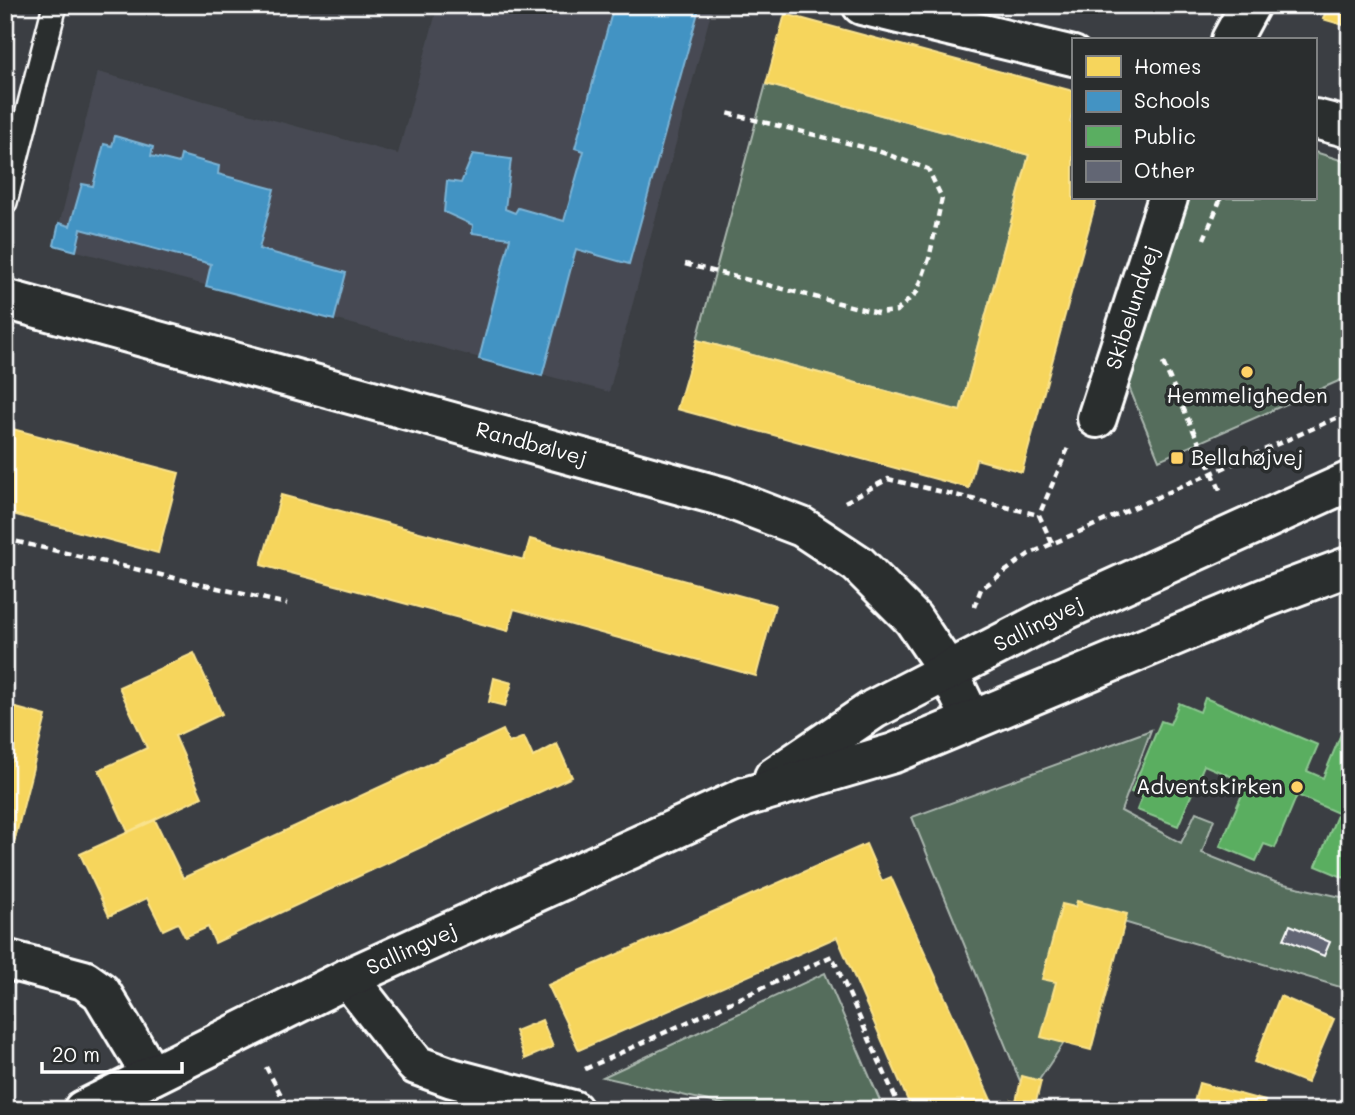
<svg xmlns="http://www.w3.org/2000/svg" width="1355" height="1115" viewBox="0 0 1355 1115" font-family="Mali,sans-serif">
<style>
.built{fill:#474a52}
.green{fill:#546d5c;stroke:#aab6ae;stroke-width:2}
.homes{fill:#f6d55c;stroke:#f9e28d;stroke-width:2}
.schools{fill:#4393c3;stroke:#7bb3d5;stroke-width:2}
.public{fill:#5aae61;stroke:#8cc690;stroke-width:2}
.building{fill:#626674;stroke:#fff;stroke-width:2}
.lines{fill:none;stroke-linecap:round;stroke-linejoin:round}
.service-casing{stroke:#fff;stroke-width:28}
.minor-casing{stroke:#fff;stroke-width:44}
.tertiary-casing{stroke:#fff;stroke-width:44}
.path{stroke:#fff;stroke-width:4.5;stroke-dasharray:7 5;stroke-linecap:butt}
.service{stroke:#2a2d2e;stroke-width:23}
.minor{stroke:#2a2d2e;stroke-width:38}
.tertiary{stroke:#2a2d2e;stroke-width:38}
.poi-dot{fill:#ffd166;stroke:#2a2d2e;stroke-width:2.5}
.labels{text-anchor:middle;stroke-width:7;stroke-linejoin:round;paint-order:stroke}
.street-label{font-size:21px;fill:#fff;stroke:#2a2d2e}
.poi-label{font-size:21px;fill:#fff;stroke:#2a2d2e}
</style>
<rect width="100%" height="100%" fill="#3b3e43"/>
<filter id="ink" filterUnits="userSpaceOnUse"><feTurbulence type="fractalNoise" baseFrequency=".0143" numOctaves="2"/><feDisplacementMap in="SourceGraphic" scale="14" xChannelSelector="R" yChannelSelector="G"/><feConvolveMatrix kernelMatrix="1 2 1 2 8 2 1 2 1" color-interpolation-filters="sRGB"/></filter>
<g filter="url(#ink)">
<polygon class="built" points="438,5 713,5 609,392 54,245 98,72 398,154"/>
<g class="green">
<polygon points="766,84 1029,155 960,411 697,340"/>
<polygon points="1315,152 1350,163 1350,376 1159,460 1129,387 1134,339 1190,198 1315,198"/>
<polygon points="1151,730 1121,811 1181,843 1196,812 1214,819 1202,853 1275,882 1350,899 1350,990 1097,914 1073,1029 1027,1098 912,817"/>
<polygon points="825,973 884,1110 748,1110 603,1077"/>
</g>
<g class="homes">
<polygon points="1328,5 1350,5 1350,27 1323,19"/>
<polygon points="785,14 1073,91 1073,109 1070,122 1073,123 1073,198 1097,198 1022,472 976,459 969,488 677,409 697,340 960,411 1029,155 766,84"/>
<polygon points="5,427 179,473 158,553 5,512"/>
<polygon points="281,495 524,560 530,539 775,605 756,676 514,609 508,631 261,565"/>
<polygon points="194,653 222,714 175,736 202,797 128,832 99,770 147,748 119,687"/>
<polygon points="494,678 512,683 505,706 489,702"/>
<polygon points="5,705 46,716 11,855 5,853"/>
<polygon points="503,730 509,743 524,737 533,757 557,744 572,777 215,943 208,927 185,937 178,923 163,930 147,898 109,916 80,854 155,820 183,878"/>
<polygon points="866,844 882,881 891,877 991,1100 968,1110 912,1110 837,937 579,1050 548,985"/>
<polygon points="1077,901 1127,914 1091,1050 1041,1037 1056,982 1042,979 1062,904 1075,907"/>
<polygon points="1280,996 1334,1019 1307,1083 1254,1062"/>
<polygon points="542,1020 553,1047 525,1059 515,1031"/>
<polygon points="1022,1076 1041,1081 1034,1110 1008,1110 1011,1100 1016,1101"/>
<polygon points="1199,1083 1265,1101 1262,1110 1206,1110 1193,1106"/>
</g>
<g class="schools">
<polygon points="614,5 700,5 629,264 576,249 542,376 479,359 510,238 472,233 473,225 444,212 447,181 461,183 473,154 511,159 505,209 515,213 518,208 564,221 584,151 575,148"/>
<polygon points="115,136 153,147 151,156 179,163 181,155 219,166 218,174 274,189 259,249 346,273 334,320 206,286 211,264 81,229 76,251 54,245 59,223 70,226 82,184 93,186 104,144 112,146"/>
</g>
<polygon class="public" points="1205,698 1318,745 1307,771 1323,778 1350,712 1350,880 1316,866 1338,813 1297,795 1275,848 1264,844 1256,861 1220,846 1247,783 1204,765 1178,826 1137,810 1142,797 1131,792 1161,721 1170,724 1179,703 1200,712"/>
<polygon class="building" points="1290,925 1330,942 1324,956 1284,939"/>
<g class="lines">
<defs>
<polyline id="service" points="5,202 55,5"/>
<g id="minor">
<polyline points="862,5 1073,56"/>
<polyline points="1231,40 1250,5"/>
<polyline points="1315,119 1350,128"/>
<path id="s1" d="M5,299L724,497L802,527L858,564L913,619L948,671L971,719"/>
<path id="s2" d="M1097,418L1168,198"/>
<polyline points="5,959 84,980 101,992 151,1075"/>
<polyline points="348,978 416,1065 452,1078 573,1110"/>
</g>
<g id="tertiary">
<path id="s3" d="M774,777L874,709L1066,610L1350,481"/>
<path id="s4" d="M83,1110L348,978L745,797L894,753L1265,598L1350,566"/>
</g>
</defs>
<use href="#service" class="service-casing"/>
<use href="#minor" class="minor-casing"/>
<use href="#tertiary" class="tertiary-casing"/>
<g class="path">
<polyline points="1204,239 1221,198"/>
<polyline points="685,264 878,313 897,311 917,292 929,259 942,198 928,169 875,150 727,113"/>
<polyline points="1163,363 1221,492"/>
<polyline points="845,502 888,479 1039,515"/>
<polyline points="5,539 287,604"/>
<polyline points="1052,543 1039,515 1068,448"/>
<polyline points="974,607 981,589 1029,554 1350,412"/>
<polyline points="266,1067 289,1110"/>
<polyline points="585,1069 832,956 901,1110"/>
</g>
<use href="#service" class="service"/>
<use href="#minor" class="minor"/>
<use href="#tertiary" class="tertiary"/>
</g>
</g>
<g class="poi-dot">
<circle cx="1247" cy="372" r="7"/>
<rect x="1170" y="451" width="14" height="14" rx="3.5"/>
<circle cx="1297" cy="787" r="7"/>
</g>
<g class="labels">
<g class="street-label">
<text dy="7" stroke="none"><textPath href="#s2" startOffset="116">Skibelundvej</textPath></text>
<text dy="7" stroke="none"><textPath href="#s1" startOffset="546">Randbølvej</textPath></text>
<text dy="7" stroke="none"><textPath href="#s3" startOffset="306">Sallingvej</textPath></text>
<text dy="7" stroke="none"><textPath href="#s4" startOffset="366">Sallingvej</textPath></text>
</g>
<g class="poi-label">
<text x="1247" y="403">Hemmeligheden</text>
<text x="1191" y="465" text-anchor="start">Bellahøjvej</text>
<text x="1283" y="794" text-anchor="end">Adventskirken</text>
</g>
</g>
<rect width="1355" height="1115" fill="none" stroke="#2a2d2e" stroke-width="28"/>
<rect x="14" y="14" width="1327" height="1087" fill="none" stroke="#fff" stroke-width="2.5" filter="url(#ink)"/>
<rect x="1072" y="38" width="245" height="161" fill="#2a2d2e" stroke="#7f8182" stroke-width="2"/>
<rect x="1086" y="56" width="35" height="21" fill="#f6d55c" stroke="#7f8182" stroke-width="2"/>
<text x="1134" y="74" font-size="21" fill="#ffffff">Homes</text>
<rect x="1086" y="91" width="35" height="21" fill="#4393c3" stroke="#7f8182" stroke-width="2"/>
<text x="1134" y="108" font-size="21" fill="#ffffff">Schools</text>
<rect x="1086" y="126" width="35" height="21" fill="#5aae61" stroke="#7f8182" stroke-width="2"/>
<text x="1134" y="144" font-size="21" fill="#ffffff">Public</text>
<rect x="1086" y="161" width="35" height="21" fill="#626674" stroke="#7f8182" stroke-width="2"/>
<text x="1134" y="178" font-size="21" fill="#ffffff">Other</text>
<path d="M42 1062v10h140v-10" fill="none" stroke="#ffffff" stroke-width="3.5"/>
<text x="52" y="1062" font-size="21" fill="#ffffff" stroke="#2a2d2e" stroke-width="5" paint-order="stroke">20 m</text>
</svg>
